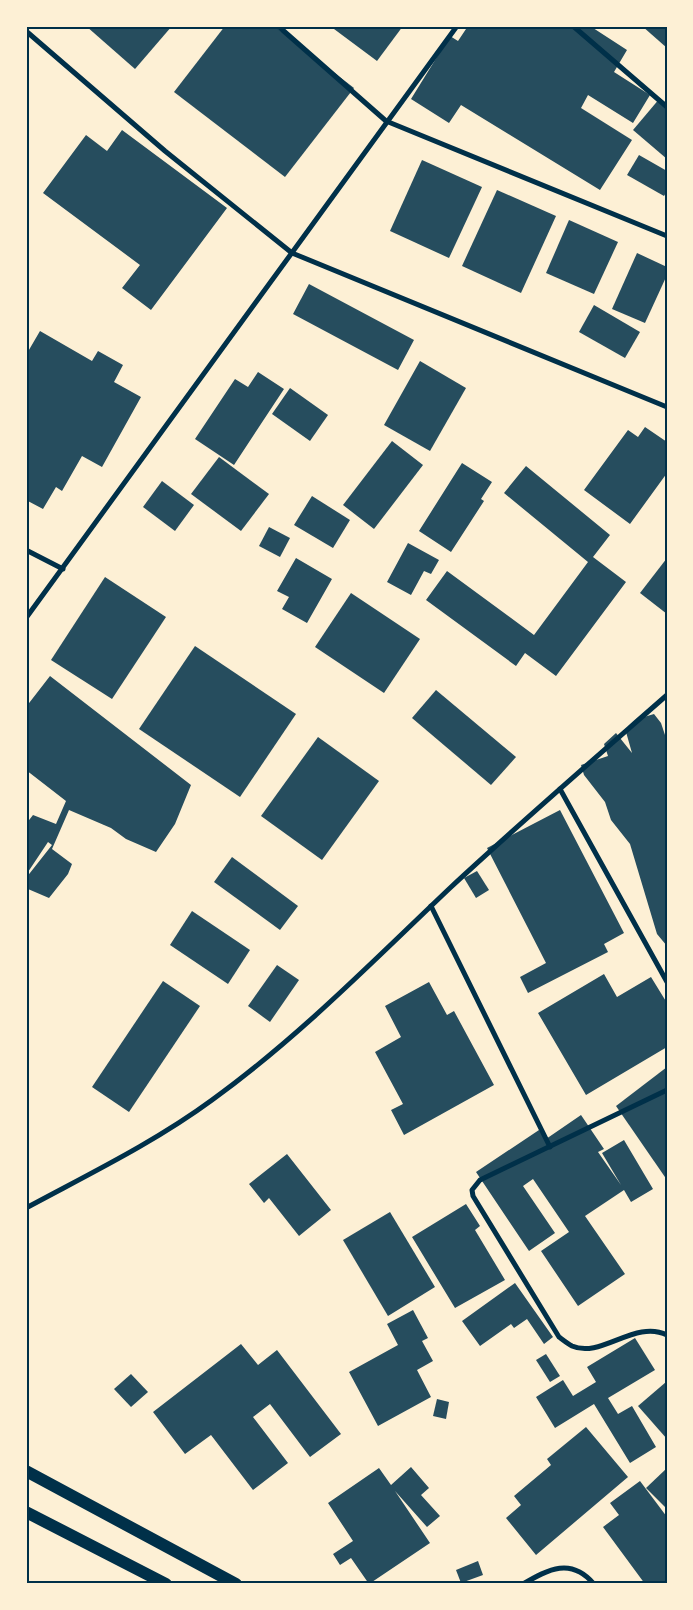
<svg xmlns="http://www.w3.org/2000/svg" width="693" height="1610" viewBox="0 0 693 1610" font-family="Raleway,sans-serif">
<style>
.building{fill:#264d5e}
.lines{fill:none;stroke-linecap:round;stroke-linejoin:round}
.minor{stroke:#003049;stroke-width:5}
.primary{stroke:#003049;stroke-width:12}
.neatline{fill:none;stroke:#003049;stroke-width:2}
</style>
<rect width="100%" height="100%" fill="#fdf0d5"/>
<g class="building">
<polygon points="86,26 172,26 135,69"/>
<polygon points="225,26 274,26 354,88 285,177 174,92"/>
<polygon points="330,26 403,26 377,61"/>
<polygon points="468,26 590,26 627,50 614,72 650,95 633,123 588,95 581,108 632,140 600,190 461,105 449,123 411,99 450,36 458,41"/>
<polygon points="642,26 667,26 667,48"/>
<polygon points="660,98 667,104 667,159 633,130"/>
<polygon points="122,130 227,208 151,310 122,288 140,265 43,193 86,135 107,151"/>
<polygon points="639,155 667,171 667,191 664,196 627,175"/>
<polygon points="422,160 482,187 449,258 390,231"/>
<polygon points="497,190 556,216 521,293 462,266"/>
<polygon points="569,220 618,242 594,294 546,273"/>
<polygon points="637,253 667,267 667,275 645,323 612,309"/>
<polygon points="309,284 414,340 398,370 293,314"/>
<polygon points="594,305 640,332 625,358 579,332"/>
<polygon points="40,331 92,361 98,351 123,365 114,382 141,397 102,467 82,456 62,491 56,487 43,509 26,500 26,355"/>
<polygon points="420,361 466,388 430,451 384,425"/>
<polygon points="258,372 284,389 234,465 195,439 235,379 248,387"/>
<polygon points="290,388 328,415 310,441 272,414"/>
<polygon points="645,427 667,442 667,473 630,524 584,490 628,430 638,437"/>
<polygon points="392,441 423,465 374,529 343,505"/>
<polygon points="219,457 269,494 241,531 191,494"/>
<polygon points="462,463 492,482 481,499 484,501 451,552 419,531"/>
<polygon points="526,466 610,535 593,557 626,582 556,676 525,653 516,666 426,600 447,571 534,635 588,562 504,493"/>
<polygon points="162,481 194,505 175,531 143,507"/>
<polygon points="312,496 350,520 333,548 294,525"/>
<polygon points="269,527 290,538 280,557 259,546"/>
<polygon points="408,543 439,560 431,574 424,571 411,595 387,582"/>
<polygon points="296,558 332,579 307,623 282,609 289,597 277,591"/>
<polygon points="667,558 667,614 640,593"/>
<polygon points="105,577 166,617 112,699 51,660"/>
<polygon points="351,593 420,639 384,693 315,647"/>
<polygon points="195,646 296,714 240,797 139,729"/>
<polygon points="50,676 191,785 175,824 156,852 126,839 111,828 69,810 52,849 72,864 68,874 49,898 28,889 26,892 26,878 52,845 48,842 26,875 26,824 33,815 56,824 66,801 26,770 26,707"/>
<polygon points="436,690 516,757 491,785 412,718"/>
<polygon points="654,714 661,723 667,741 667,946 657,934 630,844 611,820 605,802 584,775 581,765 608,756 604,744 616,733 632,753 626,732 644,717"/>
<polygon points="318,737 379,781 322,860 261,816"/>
<polygon points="560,810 624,933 604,944 608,952 528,993 520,977 546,963 487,848"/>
<polygon points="232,857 298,906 280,930 214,882"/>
<polygon points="477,871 489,890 476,898 464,878"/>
<polygon points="192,911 250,950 228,984 170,945"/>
<polygon points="277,965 299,980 270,1022 248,1006"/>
<polygon points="604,974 617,997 651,977 667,1003 667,1047 586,1095 538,1013"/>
<polygon points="163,981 200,1006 129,1112 92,1087"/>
<polygon points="429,982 447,1015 454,1011 494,1085 404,1135 391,1110 403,1104 375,1052 401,1037 385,1006"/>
<polygon points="667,1067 667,1180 616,1106"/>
<polygon points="581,1115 604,1149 598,1152 621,1185 602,1153 624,1140 653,1189 631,1202 624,1190 585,1216 625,1274 578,1306 541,1251 569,1232 533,1179 523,1186 555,1233 529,1251 476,1172 539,1130 546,1139"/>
<polygon points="287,1154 331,1210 299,1236 269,1198 264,1203 249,1184"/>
<polygon points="466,1204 480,1226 475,1230 505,1280 455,1308 412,1237"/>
<polygon points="390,1212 435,1287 388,1316 343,1240"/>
<polygon points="515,1283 553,1337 544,1344 527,1319 514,1328 511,1324 480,1346 462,1321"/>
<polygon points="413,1310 428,1338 422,1341 433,1361 417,1370 431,1397 378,1426 349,1372 398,1345 387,1324"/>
<polygon points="635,1338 655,1370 608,1398 618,1414 632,1406 656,1447 630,1463 594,1404 555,1428 536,1397 563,1380 573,1396 596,1382 587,1367"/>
<polygon points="241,1344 258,1365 277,1350 341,1434 310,1457 270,1404 253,1417 288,1463 253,1490 211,1435 185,1454 153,1412"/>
<polygon points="546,1354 560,1376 550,1382 536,1360"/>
<polygon points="131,1374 148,1392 131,1407 114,1389"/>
<polygon points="666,1382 667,1383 667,1439 638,1406"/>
<polygon points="437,1399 449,1402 446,1419 433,1416"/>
<polygon points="586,1427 628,1477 536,1555 506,1518 521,1505 514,1496 551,1465 547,1459"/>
<polygon points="411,1467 429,1488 421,1495 440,1516 427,1527 395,1491 430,1543 369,1584 351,1558 340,1565 333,1554 353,1541 328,1503 379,1468 391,1485"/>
<polygon points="667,1468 667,1507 666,1508 646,1488"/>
<polygon points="640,1481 667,1517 667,1584 645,1584 603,1527 619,1515 610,1503"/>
<polygon points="478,1561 483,1575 461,1583 456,1570"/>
</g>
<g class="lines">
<g class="minor">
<polyline points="278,26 386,121 667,236"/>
<polyline points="573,26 667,107"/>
<polyline points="26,31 165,151 292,253 667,407"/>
<polyline points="26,550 63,569"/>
<polyline points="26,618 457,26"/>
<polyline points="560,789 667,982"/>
<polyline points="431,906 550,1147"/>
<path d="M667,1090L480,1180L472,1190L473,1196L559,1337C563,1340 568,1344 572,1346C601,1359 635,1319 667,1335"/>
<path d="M26,1208C89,1174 155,1142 212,1100C299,1037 373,961 450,888C521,822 594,759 667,695"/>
<path d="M523,1584C549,1569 571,1557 594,1584"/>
</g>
<g class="primary">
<polyline points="26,1471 236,1584"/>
<polyline points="26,1512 166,1584"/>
</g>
</g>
<rect width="693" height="1610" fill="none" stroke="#fdf0d5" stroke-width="55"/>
<rect x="28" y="28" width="638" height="1554" class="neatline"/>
</svg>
